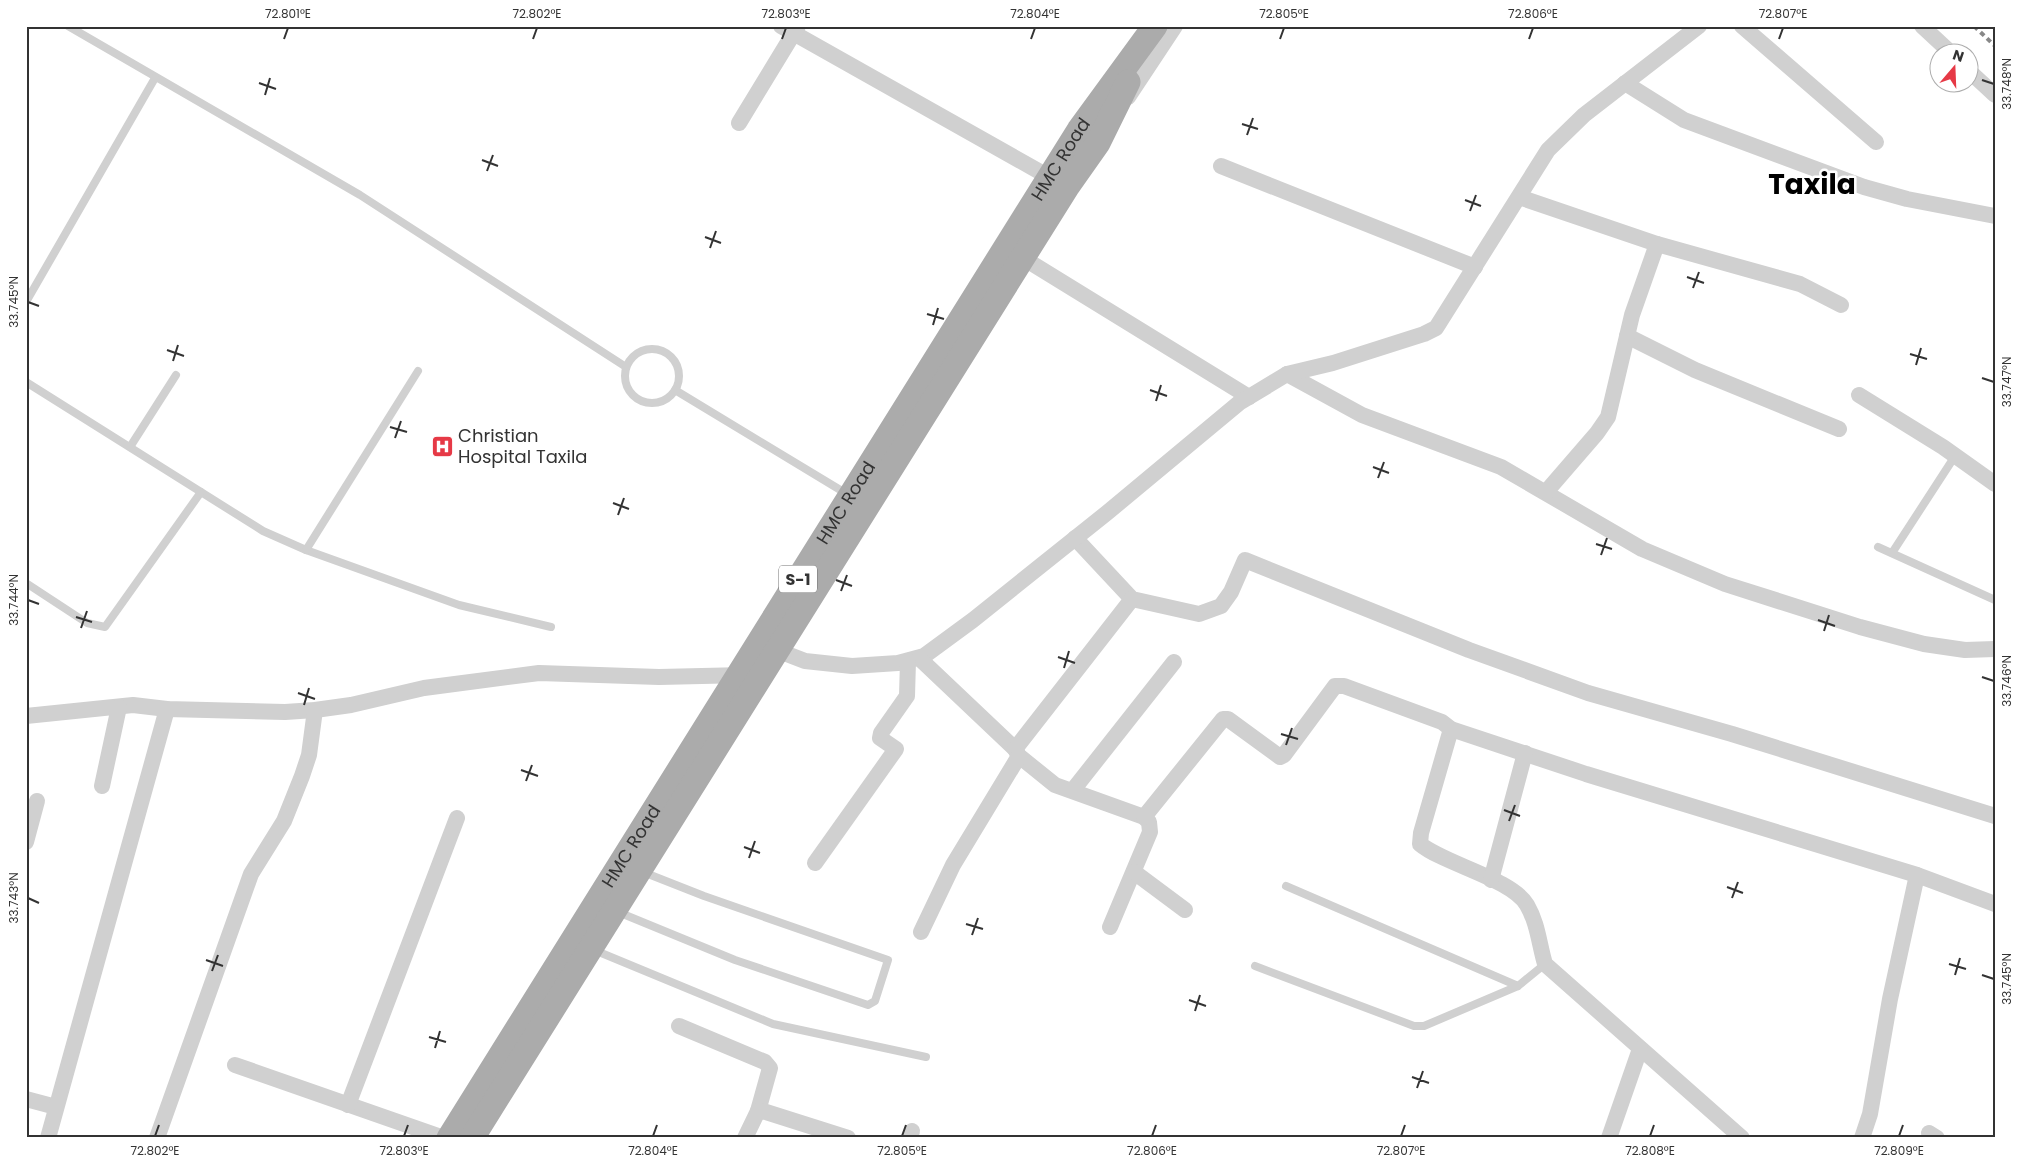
<svg xmlns="http://www.w3.org/2000/svg" width="2021" height="1164" viewBox="0 0 2021 1164" font-family="Poppins,sans-serif">
<style>
.lines{fill:none;stroke-linecap:round;stroke-linejoin:round}
.lane{stroke:#d0d0d0;stroke-width:8}
.street{stroke:#d0d0d0;stroke-width:16}
.primary{stroke:#ababab;stroke-width:25}
.rail{stroke:#888;stroke-width:4;stroke-dasharray:5 4;stroke-linecap:butt}
.ticks{fill:none;stroke:#333;stroke-width:2}
.labels{text-anchor:middle;stroke-width:5;stroke-linejoin:round;paint-order:stroke}
.shield{fill:#fff;stroke:#707070;stroke-width:1}
.shield-label{font-size:16px;font-weight:bold;fill:#333}
.street-label{font-size:18px;fill:#333;stroke:#fff}
.poi-label{font-size:18px;fill:#333;stroke:#fff;text-anchor:start}
.town-label{font-size:28px;font-weight:bold;fill:#000;stroke:#fff}
.neatline{fill:none;stroke:#333;stroke-width:2}
.ticks-label{font-size:12px;text-anchor:middle;fill:#333}
</style>
<rect width="100%" height="100%" fill="#fff"/>
<g class="lines">
<g class="lane">
<polyline points="68,26 360,195 626,367"/>
<polyline points="26,302 155,78"/>
<circle cx="652" cy="376" r="27"/>
<polyline points="26,382 263,531 306,550 459,605 551,627"/>
<polyline points="675,390 847,494"/>
<polyline points="130,447 176,375"/>
<polyline points="1878,547 1995,600"/>
<polyline points="306,550 418,371"/>
<polyline points="1892,553 1955,456"/>
<polyline points="26,583 87,623 105,627 201,492"/>
<polyline points="1286,886 1518,986"/>
<polyline points="618,912 735,960 868,1005 875,1001 888,960 704,896 643,872"/>
<polyline points="594,950 773,1024 926,1057"/>
<polyline points="1255,966 1414,1026 1424,1026 1518,986 1545,964"/>
</g>
<g class="street">
<polyline points="781,26 1049,177"/>
<polyline points="1742,26 1876,142"/>
<polyline points="1922,26 1950,52"/>
<polyline points="1968,70 1995,95"/>
<polyline points="1625,83 1684,120 1864,187 1907,199 1995,216"/>
<polyline points="1128,97 1175,26"/>
<polyline points="739,123 798,26"/>
<polyline points="1221,166 1475,267"/>
<polyline points="1519,197 1657,244 1800,284 1841,305"/>
<polyline points="1023,258 1249,397"/>
<polyline points="1627,336 1695,370 1839,429"/>
<polyline points="1287,374 1362,415 1501,467 1642,549 1725,584 1860,627 1924,644 1965,650 1995,649"/>
<polyline points="1859,395 1943,447 1995,484"/>
<polyline points="1546,492 1597,433 1608,417 1632,315 1657,244"/>
<polyline points="1075,538 1132,599 1199,614 1221,606 1231,592 1245,560 1469,650 1588,693 1732,734 1995,816"/>
<polyline points="779,651 805,661 852,666 898,663 924,656 973,620 1108,512 1239,403 1287,374 1333,363 1424,334 1436,328 1548,150 1584,115 1699,26"/>
<polyline points="919,658 1015,749 1019,756 1055,785 1144,817 1149,822 1150,832 1110,927"/>
<polyline points="26,716 133,705 167,709 285,712 315,710 351,705 424,688 539,673 659,677 745,675"/>
<path d="M1451,729L1421,833L1420,844C1444,864 1512,879 1527,905C1538,924 1539,944 1545,964L1742,1138"/>
<polyline points="1015,749 1132,599"/>
<polyline points="102,786 119,707"/>
<polyline points="1073,790 1174,662"/>
<polyline points="1144,817 1223,719 1228,719 1280,757 1284,755 1335,686 1344,686 1442,722 1451,729 1586,774 1917,875 1995,904"/>
<polyline points="26,842 37,801"/>
<polyline points="815,863 896,749 880,738 881,733 907,696 908,661"/>
<polyline points="1134,872 1185,910"/>
<polyline points="1491,880 1525,753"/>
<polyline points="921,932 953,865 1019,756"/>
<polyline points="679,1026 765,1062 770,1068 758,1111"/>
<polyline points="235,1065 444,1138"/>
<polyline points="26,1099 56,1107"/>
<polyline points="348,1105 457,818"/>
<polyline points="1929,1133 1937,1138"/>
<polyline points="48,1138 167,709"/>
<polyline points="157,1138 251,874 284,821 302,776 309,755 315,710"/>
<polyline points="745,1138 758,1111 766,1112 848,1138"/>
<polyline points="910,1138 912,1131"/>
<polyline points="1609,1138 1640,1049"/>
<polyline points="1862,1138 1870,1114 1890,999 1917,875"/>
</g>
<g class="primary">
<path id="s1" d="M449,1138L1079,130L1155,26"/>
<polyline points="472,1138 1067,187 1098,143 1128,82"/>
</g>
<polyline class="rail" points="1974,26 1995,46"/>
</g>
<path class="ticks" d="M284,39L288,28M533,39L537,28M782,39L786,28M1031,39L1035,28M1280,39L1284,28M1529,39L1533,28M1779,39L1783,28M1982,80L1994,84M259,83L276,89M265,95L270,78M1242,124L1258,129M1247,135L1253,118M482,160L498,166M487,171L493,155M1465,200L1481,206M1470,211L1476,195M705,237L721,243M710,248L716,231M1687,277L1704,283M1693,288L1699,272M28,302L39,306M927,314L944,319M933,325L938,308M167,350L184,356M1910,354L1927,359M173,361L178,345M1916,365L1921,348M1982,378L1994,382M1150,390L1167,396M1156,401L1161,385M390,427L407,432M395,438L401,421M1373,467L1389,473M1378,478L1384,462M613,503L629,509M618,515L624,498M1596,544L1612,549M1601,555L1607,538M836,580L852,586M841,591L847,575M28,600L39,604M76,617L92,622M1818,620L1835,626M81,628L87,611M1824,631L1829,615M1058,657L1075,663M1064,668L1069,651M1982,677L1994,681M298,693L315,699M304,705L309,688M1281,734L1298,739M1286,745L1292,728M521,770L538,776M526,781L532,765M1504,810L1520,816M1509,821L1515,805M744,847L760,853M749,858L755,841M1727,887L1743,893M28,898L39,903M1732,898L1738,882M966,924L983,929M972,935L978,918M206,960L223,966M1949,964L1966,969M212,971L218,955M1955,975L1960,958M1982,975L1994,979M1189,1000L1206,1006M1195,1011L1200,995M429,1037L446,1042M435,1048L440,1031M1412,1077L1429,1083M1417,1088L1423,1071M155,1136L159,1125M404,1136L408,1125M653,1136L657,1125M902,1136L906,1125M1152,1136L1156,1125M1401,1136L1405,1125M1650,1136L1654,1125M1899,1136L1903,1125"/>
<defs>
<symbol id="hospital-square" viewBox="-11 -11 22 22"><rect x="-9" y="-9" width="18" height="18" rx="4" fill="#e63946" stroke="#fff"/><path d="M-5-5h3v3.5h4V-5h3V5h-3V1.5h-4V5h-3Z" fill="#fff"/></symbol>
</defs>
<g fill-rule="evenodd">
<use href="#hospital-square" x="430" y="434" width="25" height="25"/>
</g>
<g class="labels">
<rect class="shield" x="779" y="565.5" width="38" height="27" rx="4"/>
<g class="shield-label">
<text x="798" y="585">S-1</text>
</g>
<g class="street-label">
<text dy="6" stroke="none"><textPath href="#s1" startOffset="1154">HMC Road</textPath></text>
<text dy="6" stroke="none"><textPath href="#s1" startOffset="749">HMC Road</textPath></text>
<text dy="6" stroke="none"><textPath href="#s1" startOffset="344">HMC Road</textPath></text>
</g>
<g class="poi-label">
<text x="458" y="442">Christian<tspan x="458" dy="21">Hospital Taxila</tspan></text>
</g>
<g class="town-label">
<text x="1812" y="194">Taxila</text>
</g>
</g>
<rect width="2021" height="1164" fill="none" stroke="#ffffff" stroke-width="55"/>
<g transform="translate(1954 68) rotate(19)"><circle r="24" fill="#ffffff" stroke="#adadad"/>
<path d="M0-4L9 19L0 12L-9 19Z" fill="#e63946"/>
<text y="-8" font-size="14" font-weight="bold" text-anchor="middle" fill="#333333">N</text>
</g>
<rect x="28" y="28" width="1966" height="1108" class="neatline"/>
<g class="ticks-label">
<text x="288" y="18">72.801°E</text>
<text x="537" y="18">72.802°E</text>
<text x="786" y="18">72.803°E</text>
<text x="1035" y="18">72.804°E</text>
<text x="1284" y="18">72.805°E</text>
<text x="1533" y="18">72.806°E</text>
<text x="1783" y="18">72.807°E</text>
<text transform="translate(2007 84) rotate(-90)" y="4">33.748°N</text>
<text transform="translate(14 302) rotate(-90)" y="4">33.745°N</text>
<text transform="translate(2007 382) rotate(-90)" y="4">33.747°N</text>
<text transform="translate(14 600) rotate(-90)" y="4">33.744°N</text>
<text transform="translate(2007 681) rotate(-90)" y="4">33.746°N</text>
<text transform="translate(14 898) rotate(-90)" y="4">33.743°N</text>
<text transform="translate(2007 979) rotate(-90)" y="4">33.745°N</text>
<text x="155" y="1155">72.802°E</text>
<text x="404" y="1155">72.803°E</text>
<text x="653" y="1155">72.804°E</text>
<text x="902" y="1155">72.805°E</text>
<text x="1152" y="1155">72.806°E</text>
<text x="1401" y="1155">72.807°E</text>
<text x="1650" y="1155">72.808°E</text>
<text x="1899" y="1155">72.809°E</text>
</g>
</svg>
